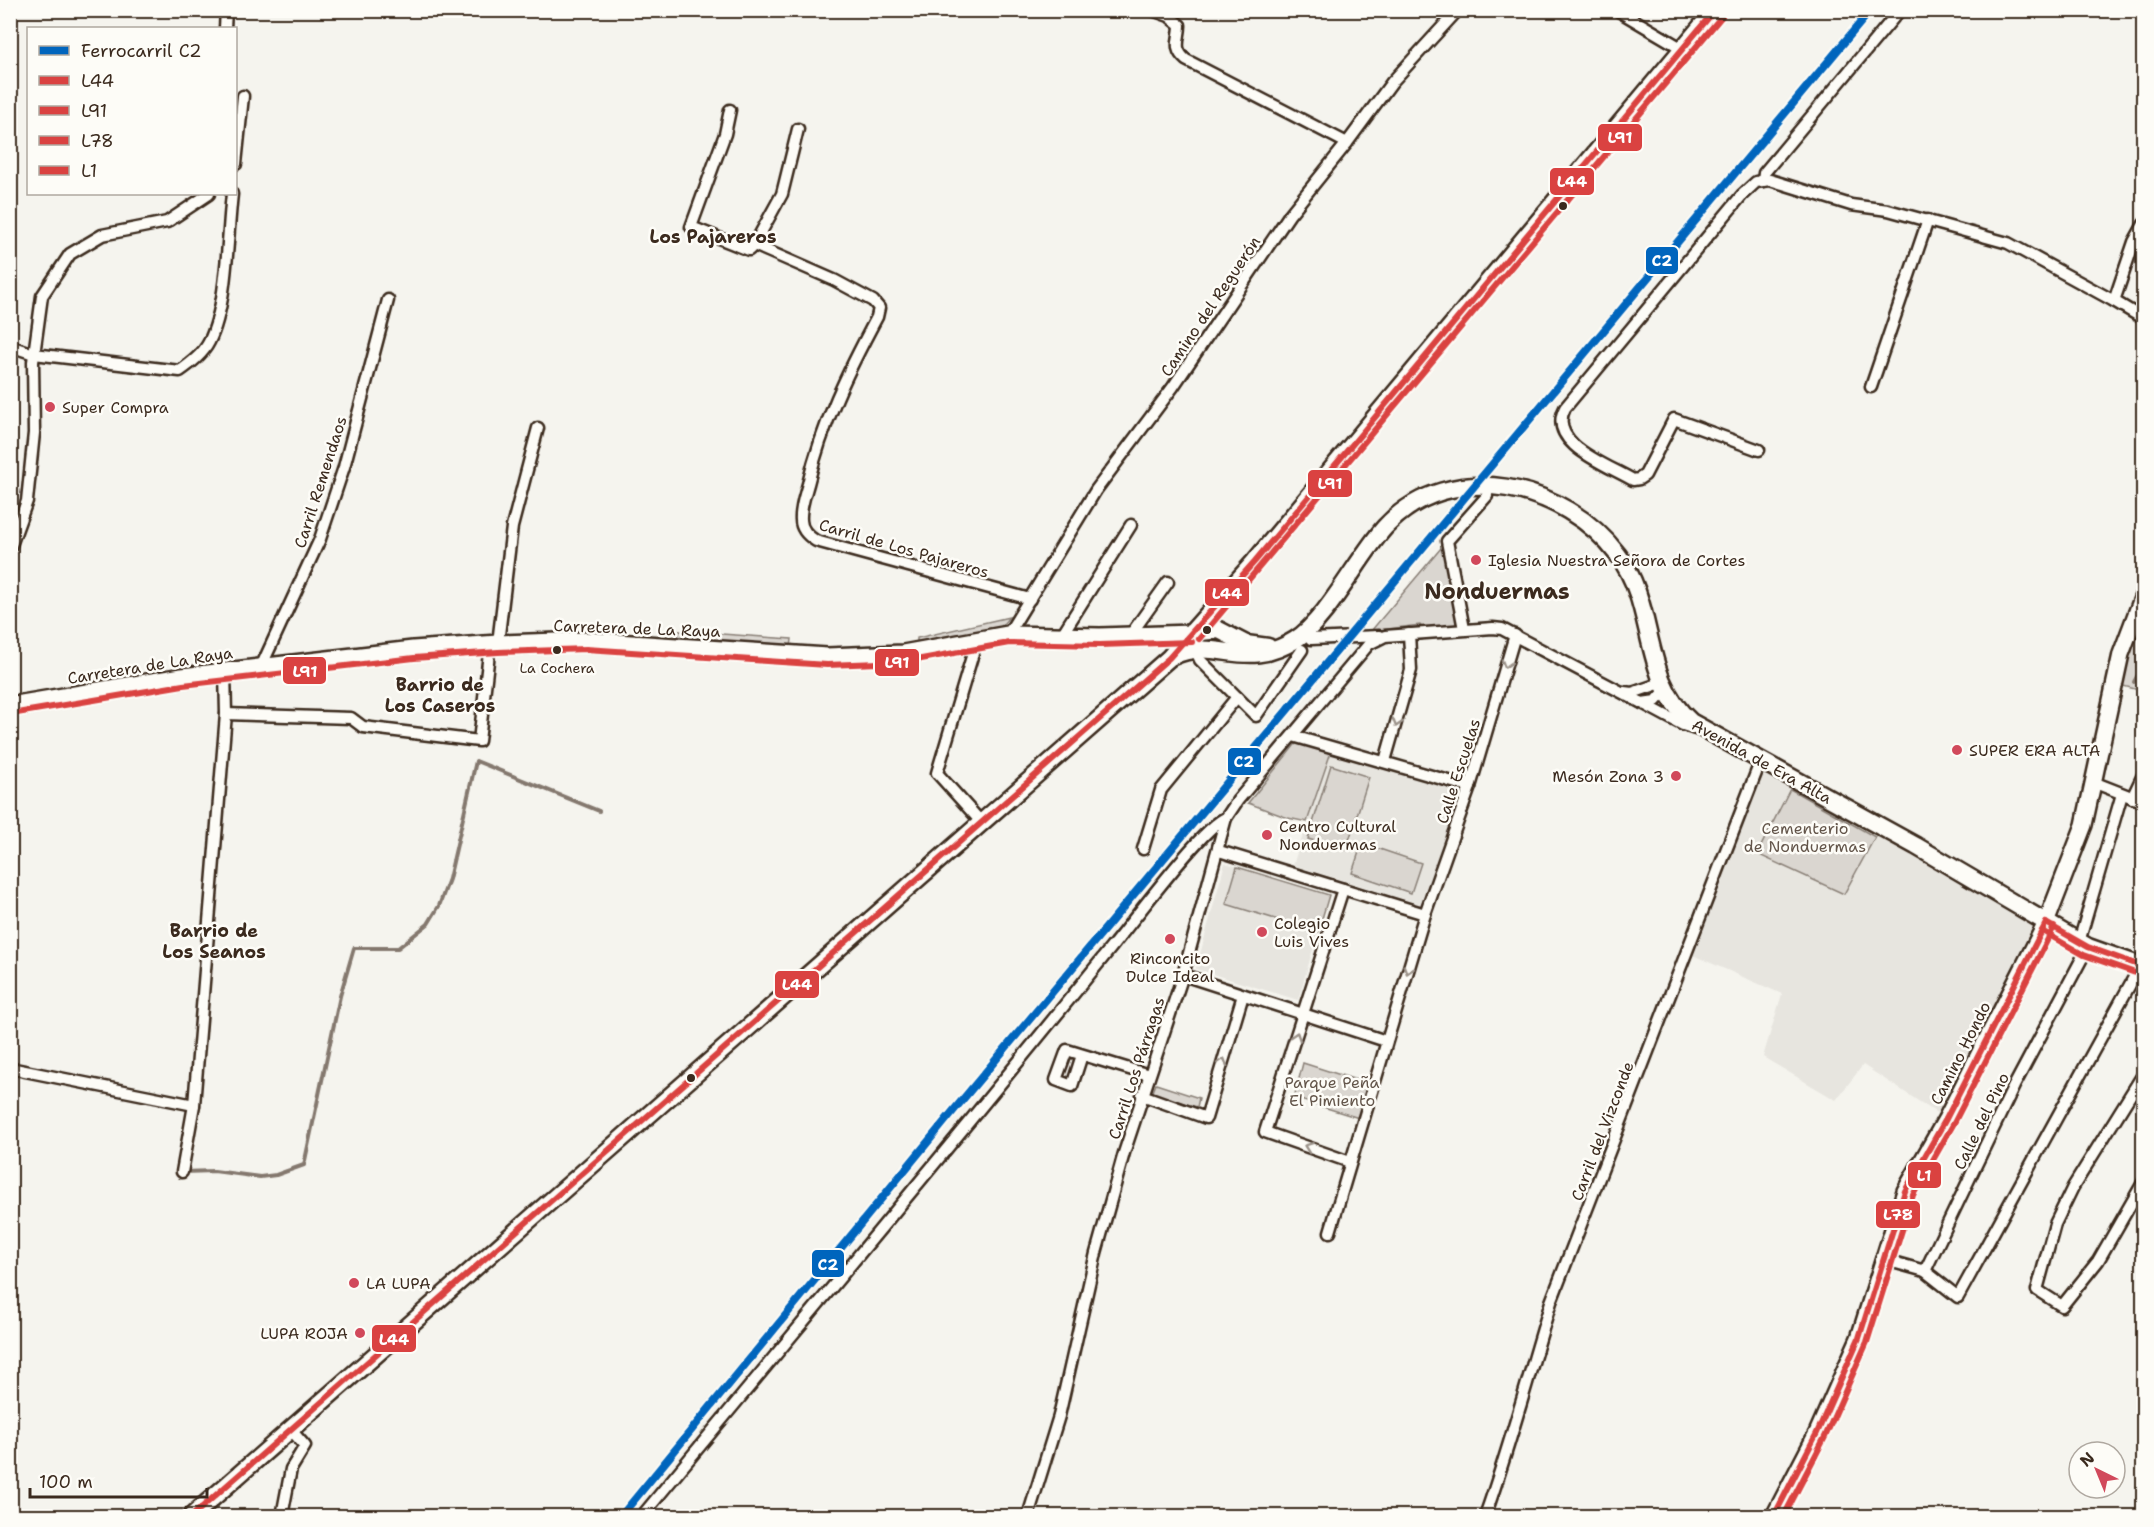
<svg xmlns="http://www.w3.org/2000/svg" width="2154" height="1527" viewBox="0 0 2154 1527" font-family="'Shantell Sans',sans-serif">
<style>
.built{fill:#e7e5df}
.green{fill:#dad6d0;stroke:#8a8077;stroke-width:1.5}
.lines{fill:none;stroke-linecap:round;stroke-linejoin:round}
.stream{stroke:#84786e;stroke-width:4}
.street-casing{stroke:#3b2a1e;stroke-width:15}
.secondary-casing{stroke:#3b2a1e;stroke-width:20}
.primary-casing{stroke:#3b2a1e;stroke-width:21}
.street{stroke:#fdfcf7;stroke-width:10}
.secondary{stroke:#fdfcf7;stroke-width:15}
.primary{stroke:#fdfcf7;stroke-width:16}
.bus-1-casing{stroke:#fdfcf7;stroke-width:10}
.bus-2-casing{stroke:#fdfcf7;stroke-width:10}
.bus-3-casing{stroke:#fdfcf7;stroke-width:10}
.bus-4-casing{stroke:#fdfcf7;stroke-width:10}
.bus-1{stroke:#da4241;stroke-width:6}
.bus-2{stroke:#da4241;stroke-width:6}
.bus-3{stroke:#da4241;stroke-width:6}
.bus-4{stroke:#da4240;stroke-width:6}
.rail-1-casing{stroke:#fdfcf7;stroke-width:12}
.rail-1{stroke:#0065bd;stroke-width:8}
.oneway{stroke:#9c938a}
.bus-dot{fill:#3b2a1e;stroke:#fdfcf7;stroke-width:2}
.poi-dot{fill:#d1495b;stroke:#fdfcf7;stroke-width:2}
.labels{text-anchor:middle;stroke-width:5;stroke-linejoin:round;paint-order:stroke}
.bus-label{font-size:14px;fill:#3b2a1e;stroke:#fdfcf7}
.street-label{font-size:16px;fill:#3b2a1e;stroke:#fdfcf7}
.poi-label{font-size:16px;fill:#3b2a1e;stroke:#fdfcf7;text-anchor:start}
.park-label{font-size:16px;fill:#63554a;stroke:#fdfcf7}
.neighbourhood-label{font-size:18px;font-weight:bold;fill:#3b2a1e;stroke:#fdfcf7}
.district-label{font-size:22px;font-weight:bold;fill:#3b2a1e;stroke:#fdfcf7}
.line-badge{stroke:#fdfcf7;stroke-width:2}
.badge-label{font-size:16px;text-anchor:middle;font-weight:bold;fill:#fff}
</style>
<rect width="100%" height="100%" fill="#f5f4ee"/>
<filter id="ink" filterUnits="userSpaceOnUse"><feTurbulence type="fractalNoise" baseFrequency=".0167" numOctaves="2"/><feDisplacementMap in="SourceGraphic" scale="12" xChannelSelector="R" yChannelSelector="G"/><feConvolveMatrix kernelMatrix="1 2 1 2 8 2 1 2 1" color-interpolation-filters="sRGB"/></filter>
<g filter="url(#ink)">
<g class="built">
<polygon points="1331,752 1463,789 1420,904 1293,865"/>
<polygon points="1764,762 2046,923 1946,1119 1863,1065 1836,1100 1763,1057 1782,994 1688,953"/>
<polygon points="1225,863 1329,895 1298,1000 1196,969"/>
</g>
<g class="green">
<polygon points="1447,541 1464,629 1426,633 1420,625 1371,631"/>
<polygon points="2143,615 2143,691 2123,686 2124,665"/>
<polygon points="1009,617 999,629 917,646 917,638"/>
<polygon points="679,631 792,639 791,648 677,641"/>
<polygon points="1298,741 1331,752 1307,822 1288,818 1248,803"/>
<polygon points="1331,765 1369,777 1346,850 1308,839"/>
<polygon points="1790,789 1875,837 1844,894 1757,854"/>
<polygon points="1362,843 1421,863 1411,893 1352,873"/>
<polygon points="1237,867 1329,895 1318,932 1226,904"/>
<polygon points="1303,1063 1369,1084 1359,1118 1294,1098"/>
<polygon points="1156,1084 1199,1098 1197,1107 1152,1094"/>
</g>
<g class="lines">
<g class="stream">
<polyline points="2134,682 2144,664"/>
<polyline points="183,1172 214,1171 260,1177 276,1175 304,1165 340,996 354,948 398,948 428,924 439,906 449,879 476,761 599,811"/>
</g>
<defs>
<g id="street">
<path d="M1152,10L1169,16L1180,25C1180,40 1172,48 1186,60L1347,143"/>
<polyline points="1617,10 1683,49"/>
<polyline points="225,28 226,10"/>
<path d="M730,110L725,134L691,227L749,250L754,245L834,280L873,301L879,308L877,317C848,371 822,424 808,484C805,495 800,508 801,520C801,530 808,536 816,541L1030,599"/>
<polyline points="236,164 243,96"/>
<polyline points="1763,181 1764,173 1900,10"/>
<polyline points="2144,224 2134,242 2114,301 2144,319"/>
<polyline points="754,245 782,194 798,129"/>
<path d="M10,346L34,354L180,371C191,363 203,354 209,342C228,304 227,236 232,194"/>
<polyline points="1871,387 1928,220"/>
<path d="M1759,450L1674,419L1645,475L1639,479L1633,480C1608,465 1546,444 1565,408L1742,195L1756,182L1770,180L1851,205L1888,210L2008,243L2114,301"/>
<polyline points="10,548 27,501 34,433 33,362 42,296 70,254 102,235 167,222 209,194"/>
<polyline points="1464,629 1447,541 1487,496"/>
<polyline points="1063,633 1131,525"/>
<polyline points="1008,634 1096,490 1173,387 1290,214 1347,143 1392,82 1458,10"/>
<polyline points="1131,634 1168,582"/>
<polyline points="1311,639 1379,636"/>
<polyline points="977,640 937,773 982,823"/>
<polyline points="498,643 512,527 538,428"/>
<polyline points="1195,649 1200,660 1256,716 1302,650"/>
<polyline points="261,667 320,539 344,467 388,300"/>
<polyline points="1624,692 1632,693 1661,683"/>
<polyline points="1642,703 1683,725 1695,729"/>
<polyline points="226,714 351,718 363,727 479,741 490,644"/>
<polyline points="1293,736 1470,787"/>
<polyline points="1385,761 1411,670 1409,634"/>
<polyline points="2093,782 2144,802"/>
<polyline points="2132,798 2144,773"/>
<polyline points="1143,849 1161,790 1237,697"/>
<polyline points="1219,851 1425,914"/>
<polyline points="1343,889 1265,1132 1350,1162"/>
<polyline points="2079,942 2122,794"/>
<polyline points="1183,975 1386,1041"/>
<polyline points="1082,1055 1072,1086 1056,1080 1067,1050 1149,1075"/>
<polyline points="10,1068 194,1105 226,714 225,671"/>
<polyline points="2144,1073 2073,1187 2055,1224 2037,1290 2062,1306 2098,1261 2144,1181"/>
<polyline points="1142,1095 1206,1118 1243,995"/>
<polyline points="182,1172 194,1105"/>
<polyline points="1330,1232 1425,914 1470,787 1515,635"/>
<polyline points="1882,1259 1925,1271 2014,1086 2088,947"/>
<polyline points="1925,1271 1958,1297 2143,961"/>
<polyline points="282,1516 291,1469 305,1446 291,1430"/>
<path d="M642,1516C799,1326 959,1137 1114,944C1133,921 1204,825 1226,818"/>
<polyline points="1028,1516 1059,1416 1096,1253 1124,1153 1183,975 1226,818 1238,800 1369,644 1385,636 1493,628 1502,629 1642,703 1656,701 1665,691"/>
<path d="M1485,1516C1510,1446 1529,1374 1551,1302L1761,760"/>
</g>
<g id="secondary">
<polyline points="10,705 182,676 413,649 498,643 586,640 827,656 903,653 1008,634 1100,636 1192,633"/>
<polyline points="1774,1516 1817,1433 1859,1338 1905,1191 1946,1119 2046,923 2084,825 2121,654 2144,593"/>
</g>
<g id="primary">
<polyline points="1192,633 1219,630 1246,644 1268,647"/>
<path d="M1173,656C1217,636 1244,672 1295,640C1327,620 1358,557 1385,527C1451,456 1565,484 1618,555C1657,606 1640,678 1691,722L1916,846L2088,947L2144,967"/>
<polyline points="192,1516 1169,658 1255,561 1715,10"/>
</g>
</defs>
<use href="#street" class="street-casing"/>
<use href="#secondary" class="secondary-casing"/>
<use href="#primary" class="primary-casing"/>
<use href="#street" class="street"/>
<use href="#secondary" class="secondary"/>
<use href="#primary" class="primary"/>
<defs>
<polyline id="bus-1" points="192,1516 1169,658 1255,561 1715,10"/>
<g id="bus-2">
<polyline points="1199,639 1722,16"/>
<polyline points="11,714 183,685 414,658 498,652 586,649 827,665 905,662 1009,643 1100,645 1192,642"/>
</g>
<g id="bus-3">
<polyline points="2046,923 2088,947 2144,967"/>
<polyline points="1774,1516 1817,1433 1859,1338 1905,1191 1946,1119 2046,923"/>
</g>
<g id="bus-4">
<polyline points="2042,931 2084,955 2141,975"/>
<polyline points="1784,1516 1825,1437 1867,1342 1913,1195 1954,1123 2054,927"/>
</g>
</defs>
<use href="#bus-1" class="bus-1-casing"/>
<use href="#bus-2" class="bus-2-casing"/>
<use href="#bus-3" class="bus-3-casing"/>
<use href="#bus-4" class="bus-4-casing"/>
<use href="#bus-1" class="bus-1"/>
<use href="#bus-2" class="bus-2"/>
<use href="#bus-3" class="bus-3"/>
<use href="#bus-4" class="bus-4"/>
<defs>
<polyline id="rail-1" points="621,1516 959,1104 1871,10"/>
</defs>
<use href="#rail-1" class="rail-1-casing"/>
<use href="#rail-1" class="rail-1"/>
</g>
<defs><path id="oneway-chevron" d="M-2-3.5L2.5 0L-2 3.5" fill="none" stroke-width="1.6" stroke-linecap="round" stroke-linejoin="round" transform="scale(1.5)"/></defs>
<g class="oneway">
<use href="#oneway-chevron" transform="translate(1506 664) rotate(107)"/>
<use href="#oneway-chevron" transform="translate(1397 723) rotate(107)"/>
<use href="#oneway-chevron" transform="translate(1408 970) rotate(107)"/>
<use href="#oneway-chevron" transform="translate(1296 1036) rotate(-72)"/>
<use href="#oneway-chevron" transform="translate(1223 1062) rotate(-73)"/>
<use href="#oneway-chevron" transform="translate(1308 1147) rotate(-160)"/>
</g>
</g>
<g class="bus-dot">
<circle cx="1563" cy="206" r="5"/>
<circle cx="1207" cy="630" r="5"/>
<circle cx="557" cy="650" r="5"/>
<circle cx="691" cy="1078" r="5"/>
</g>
<g class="poi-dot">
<circle cx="50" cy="407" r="6"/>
<circle cx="1476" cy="560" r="6"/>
<circle cx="1957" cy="750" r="6"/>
<circle cx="1676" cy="776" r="6"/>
<circle cx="1267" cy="835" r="6"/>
<circle cx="1262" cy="932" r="6"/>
<circle cx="1170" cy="939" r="6"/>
<circle cx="354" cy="1283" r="6"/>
<circle cx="360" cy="1333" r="6"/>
</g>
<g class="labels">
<g class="bus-label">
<text x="557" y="673">La Cochera</text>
</g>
<g class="street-label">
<text transform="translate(1210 306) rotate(-56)" y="6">Camino del Reguerón</text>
<text transform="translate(320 482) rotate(-72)" y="6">Carril Remendaos</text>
<text transform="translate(904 548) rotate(16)" y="6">Carril de Los Pajareros</text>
<text transform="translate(637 628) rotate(2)" y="6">Carretera de La Raya</text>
<text transform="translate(150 665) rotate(-9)" y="6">Carretera de La Raya</text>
<text transform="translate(1762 761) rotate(29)" y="6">Avenida de Era Alta</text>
<text transform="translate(1458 771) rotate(-72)" y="6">Calle Escuelas</text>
<text transform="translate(1960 1053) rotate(-63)" y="6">Camino Hondo</text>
<text transform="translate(1136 1068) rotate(-72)" y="6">Carril Los Párragas</text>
<text transform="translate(1981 1121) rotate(-64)" y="6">Calle del Pino</text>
<text transform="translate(1602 1131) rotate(-69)" y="6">Carril del Vizconde</text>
</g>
<g class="poi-label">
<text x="62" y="413">Super Compra</text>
<text x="1488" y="566">Iglesia Nuestra Señora de Cortes</text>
<text x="1969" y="756">SUPER ERA ALTA</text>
<text x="1664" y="782" text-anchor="end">Mesón Zona 3</text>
<text x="1279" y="832">Centro Cultural<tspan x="1279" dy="18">Nonduermas</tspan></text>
<text x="1274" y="929">Colegio<tspan x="1274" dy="18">Luis Vives</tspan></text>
<text x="1170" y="964" text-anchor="middle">Rinconcito<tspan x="1170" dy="18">Dulce Ideal</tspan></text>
<text x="366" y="1289">LA LUPA</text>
<text x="348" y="1339" text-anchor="end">LUPA ROJA</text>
</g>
<g class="park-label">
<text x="1805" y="834">Cementerio<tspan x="1805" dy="18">de Nonduermas</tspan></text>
<text x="1332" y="1088">Parque Peña<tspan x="1332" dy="18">El Pimiento</tspan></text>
</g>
<g class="neighbourhood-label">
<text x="713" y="243">Los Pajareros</text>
<text x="440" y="691">Barrio de<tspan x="440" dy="21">Los Caseros</tspan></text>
<text x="214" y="937">Barrio de<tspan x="214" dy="21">Los Seanos</tspan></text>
</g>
<g class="district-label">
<text x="1497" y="599">Nonduermas</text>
</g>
</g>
<g class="line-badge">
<rect x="1597" y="123" width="46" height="29" rx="6" fill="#da4241"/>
<rect x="1549" y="167" width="46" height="29" rx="6" fill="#da4241"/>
<rect x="1645" y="246" width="34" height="29" rx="6" fill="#0065bd"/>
<rect x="1307" y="469" width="46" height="29" rx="6" fill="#da4241"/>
<rect x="1204" y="578" width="46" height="29" rx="6" fill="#da4241"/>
<rect x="874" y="648" width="46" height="29" rx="6" fill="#da4241"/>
<rect x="282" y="656" width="45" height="29" rx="6" fill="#da4241"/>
<rect x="1227" y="747" width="35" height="29" rx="6" fill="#0065bd"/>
<rect x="774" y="970" width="46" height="29" rx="6" fill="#da4241"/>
<rect x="1907" y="1161" width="35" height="28" rx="6" fill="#da4240"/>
<rect x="1875" y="1200" width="46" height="29" rx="6" fill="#da4241"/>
<rect x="811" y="1249" width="34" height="29" rx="6" fill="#0065bd"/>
<rect x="371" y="1324" width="46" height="29" rx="6" fill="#da4241"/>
</g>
<g class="badge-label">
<text x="1620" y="143">L91</text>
<text x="1572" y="187">L44</text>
<text x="1662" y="266">C2</text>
<text x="1330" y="489">L91</text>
<text x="1227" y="599">L44</text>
<text x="897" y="668">L91</text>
<text x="305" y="677">L91</text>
<text x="1244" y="767">C2</text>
<text x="797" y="990">L44</text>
<text x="1924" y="1181">L1</text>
<text x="1898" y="1220">L78</text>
<text x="828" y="1270">C2</text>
<text x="394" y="1345">L44</text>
</g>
<rect width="2154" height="1527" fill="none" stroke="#fdfcf7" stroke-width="36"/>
<rect x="18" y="18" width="2118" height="1491" fill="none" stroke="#3b2a1e" stroke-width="2" filter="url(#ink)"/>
<rect x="27" y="27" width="210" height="168" fill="#fdfcf7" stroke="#afa8a0" stroke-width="1.5"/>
<rect x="39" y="46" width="30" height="9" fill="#0065bd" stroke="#afa8a0" stroke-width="1.5"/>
<text x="81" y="57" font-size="18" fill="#3b2a1e">Ferrocarril C2</text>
<rect x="39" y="76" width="30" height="9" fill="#da4241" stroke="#afa8a0" stroke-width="1.5"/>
<text x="81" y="87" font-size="18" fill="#3b2a1e">L44</text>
<rect x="39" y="106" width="30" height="9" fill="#da4241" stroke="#afa8a0" stroke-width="1.5"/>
<text x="81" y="117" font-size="18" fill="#3b2a1e">L91</text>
<rect x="39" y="136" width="30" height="9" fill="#da4241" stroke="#afa8a0" stroke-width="1.5"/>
<text x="81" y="147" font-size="18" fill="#3b2a1e">L78</text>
<rect x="39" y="166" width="30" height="9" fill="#da4240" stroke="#afa8a0" stroke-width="1.5"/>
<text x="81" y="177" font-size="18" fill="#3b2a1e">L1</text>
<g transform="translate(2097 1470) rotate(317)"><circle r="28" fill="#fdfcf7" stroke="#afa8a0" stroke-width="1.5"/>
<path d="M0-4.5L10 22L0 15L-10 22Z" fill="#d1495b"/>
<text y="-9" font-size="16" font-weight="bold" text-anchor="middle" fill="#3b2a1e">N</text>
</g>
<path d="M30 1488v9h177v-9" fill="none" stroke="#3b2a1e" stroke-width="3"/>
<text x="39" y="1488" font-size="18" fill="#3b2a1e" stroke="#fdfcf7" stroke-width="4.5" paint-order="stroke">100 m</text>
</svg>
